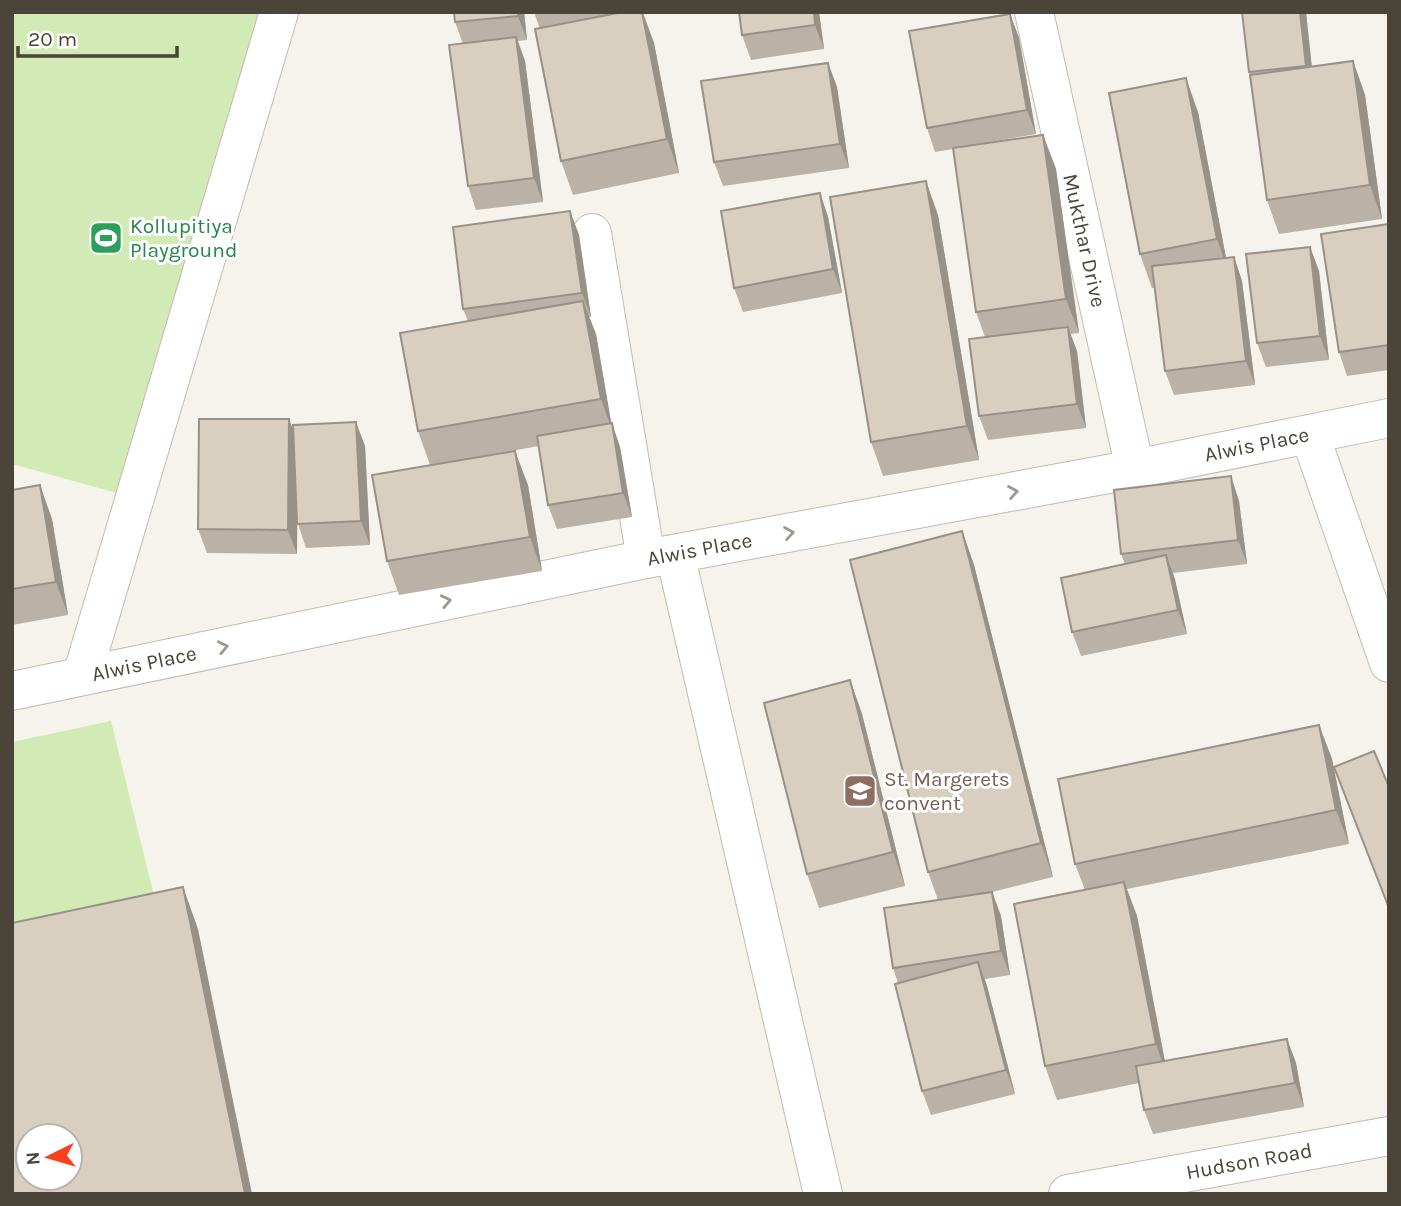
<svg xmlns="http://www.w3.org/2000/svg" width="1401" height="1206" viewBox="0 0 1401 1206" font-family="Karla,sans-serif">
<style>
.green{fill:#d2eab5}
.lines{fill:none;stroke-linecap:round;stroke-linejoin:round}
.minor-casing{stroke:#c2bbae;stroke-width:40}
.minor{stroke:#fff;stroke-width:38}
.wall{fill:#bab2a6}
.shaded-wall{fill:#979187}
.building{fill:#d8cfc1;stroke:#979187;stroke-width:2;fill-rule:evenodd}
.oneway{stroke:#9c9892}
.labels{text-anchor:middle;stroke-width:6;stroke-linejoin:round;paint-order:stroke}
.leisure-label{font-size:21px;fill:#27864d;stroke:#fff;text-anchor:start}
.street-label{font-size:21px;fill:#4b4439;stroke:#fff}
.education-label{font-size:21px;fill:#785e54;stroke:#fff;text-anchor:start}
</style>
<rect width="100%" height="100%" fill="#f6f3ec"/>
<g class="green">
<polygon points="12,12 265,12 124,495 12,464"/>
<polygon points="111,721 164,936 12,967 12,742"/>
</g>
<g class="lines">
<defs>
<g id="minor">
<path id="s1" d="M1034,12L1135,469"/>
<polyline points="592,233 646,559"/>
<polyline points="1310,435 1389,663"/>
<polyline points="675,554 823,1194"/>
<polyline points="82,676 279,12"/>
<path id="s2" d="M12,691L646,559L1135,469L1389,418"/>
<path id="s3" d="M1068,1194L1389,1136"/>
</g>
</defs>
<use href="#minor" class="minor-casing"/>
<use href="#minor" class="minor"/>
</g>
<g class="wall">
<polygon points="524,12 527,40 518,41 525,61 543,202 476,210 468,186 463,44 455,22"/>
<polygon points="534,12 643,12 654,43 679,173 573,195 561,161 540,29"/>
<polygon points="819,12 824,49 751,60 742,35"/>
<polygon points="1306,12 1312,67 1353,61 1365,95 1382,219 1279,234 1267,200 1249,72"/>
<polygon points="1010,14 1019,38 1036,134 984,143 1043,135 1056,169 1079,333 1070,334 1077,351 1086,428 988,440 979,416 985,337 976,312 953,149 935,152 927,128"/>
<polygon points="828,63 837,87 849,168 723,186 714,162"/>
<polygon points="1198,112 1226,258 1234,257 1242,281 1255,385 1174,395 1165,371 1155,288 1152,288 1140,254"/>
<polygon points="820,193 828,217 842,293 743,312 734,288"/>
<polygon points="570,211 579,235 591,317 589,317 596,334 611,423 620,447 632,517 557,529 548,505 539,446 430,465 418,431 468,321 463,309"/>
<polygon points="938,215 979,460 883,476 871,442"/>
<polygon points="1389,224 1389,370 1347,376 1339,352"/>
<polygon points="1310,247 1319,271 1329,360 1266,367 1257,343"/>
<polygon points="289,419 293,431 365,446 370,545 306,548 297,521 297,554 207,553 198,529"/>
<polygon points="528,485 542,571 399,595 387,561"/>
<polygon points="12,490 52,519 68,615 12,625"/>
<polygon points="1239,501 1247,564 1173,573 1187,634 1081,656 1072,632 1125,564 1121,554"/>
<polygon points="962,531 974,565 1053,877 992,892 1001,916 1010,975 985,979 1015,1094 931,1115 922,1091 898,983 893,968 938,900 928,872"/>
<polygon points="850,680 862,714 905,886 819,908 807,874"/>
<polygon points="1319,725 1332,759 1349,844 1127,889 1137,916 1165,1061 1287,1039 1296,1063 1304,1107 1153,1134 1144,1110 1139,1083 1057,1100 1045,1066 1085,890 1075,864"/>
</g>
<g class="shaded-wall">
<polygon points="518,12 524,12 527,40 518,16"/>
<polygon points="642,12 654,43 679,173 667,139"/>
<polygon points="814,12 819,12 824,49 815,25"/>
<polygon points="1300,12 1306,12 1314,90 1306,66"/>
<polygon points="1010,14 1019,38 1036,134 1027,110"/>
<polygon points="516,37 525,61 543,202 534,178"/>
<polygon points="1353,61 1365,95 1382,219 1370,185"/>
<polygon points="828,63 837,87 849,168 840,144"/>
<polygon points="1186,78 1198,112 1229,273 1217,239"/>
<polygon points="1043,135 1056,169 1079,333 1066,299"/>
<polygon points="926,181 938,215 979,460 967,426"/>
<polygon points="820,193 828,217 842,293 833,269"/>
<polygon points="570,211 579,235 591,317 582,293"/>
<polygon points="1310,247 1319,271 1329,360 1320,336"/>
<polygon points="1234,257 1242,281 1255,385 1246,361"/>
<polygon points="583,301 596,334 613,433 601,399"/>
<polygon points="1068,327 1077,351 1086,428 1077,404"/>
<polygon points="289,419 298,443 297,554 288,530"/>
<polygon points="356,422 365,446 370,545 361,521"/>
<polygon points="612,423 620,447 632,517 623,493"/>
<polygon points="515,451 528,485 542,571 530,537"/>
<polygon points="1231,476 1239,501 1247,564 1238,540"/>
<polygon points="40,485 52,519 68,615 56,582"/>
<polygon points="962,531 974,565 1053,877 1041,843"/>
<polygon points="1166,555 1175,579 1187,634 1178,610"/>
<polygon points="850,680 862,714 905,886 893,852"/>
<polygon points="1319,725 1332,759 1349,844 1336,810"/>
<polygon points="1124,882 1137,916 1168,1078 1156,1044"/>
<polygon points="183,887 198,929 252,1194 245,1194"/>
<polygon points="992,892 1001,916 1010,975 1001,951"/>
<polygon points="978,962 987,986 1015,1094 1006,1070"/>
<polygon points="1287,1039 1296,1063 1304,1107 1295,1083"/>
</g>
<g class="building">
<polygon points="454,12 518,12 518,16 455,22"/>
<polygon points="623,12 642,12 667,139 561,161 535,29"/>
<polygon points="739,12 814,12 815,25 742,35"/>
<polygon points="1242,12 1300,12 1306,66 1249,72"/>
<polygon points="1010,14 1027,110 927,128 909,31"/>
<polygon points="516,37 534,178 468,186 449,45"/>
<polygon points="1353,61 1370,185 1267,200 1250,75"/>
<polygon points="828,63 840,144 714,162 701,81"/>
<polygon points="1186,78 1217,239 1140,254 1109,93"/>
<polygon points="1043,135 1066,299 976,312 953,148"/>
<polygon points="926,181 967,426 871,442 830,197"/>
<polygon points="820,193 833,269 734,288 721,211"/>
<polygon points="570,211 582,293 463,309 453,227"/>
<polygon points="1389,224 1389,345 1339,352 1321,234"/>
<polygon points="1310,247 1320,336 1257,343 1246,254"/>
<polygon points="1234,257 1246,361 1165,371 1152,266"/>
<polygon points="583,301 601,399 418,431 400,333"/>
<polygon points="1068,327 1077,404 979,416 969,339"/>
<polygon points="199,419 289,419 288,530 198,529"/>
<polygon points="356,422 361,521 297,524 293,425"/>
<polygon points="612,423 623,493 548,505 537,436"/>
<polygon points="515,451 530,537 387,561 372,475"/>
<polygon points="1231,476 1238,540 1121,554 1114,490"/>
<polygon points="40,485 56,582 12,589 12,490"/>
<polygon points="962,531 1041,843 928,872 850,560"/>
<polygon points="1166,555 1178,610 1072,632 1061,578"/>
<polygon points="850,680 893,852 807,874 764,703"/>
<polygon points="1319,725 1336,810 1075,864 1058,779"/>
<polygon points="1374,751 1389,787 1389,908 1334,767"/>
<polygon points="1124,882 1156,1044 1045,1066 1014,904"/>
<path d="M183,887L245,1194H12V923ZM28,1136H70V1178H28Z"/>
<polygon points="992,892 1001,951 893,968 884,908"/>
<polygon points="978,962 1006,1070 922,1091 895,984"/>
<polygon points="1287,1039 1295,1083 1144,1110 1136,1066"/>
</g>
<defs><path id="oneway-chevron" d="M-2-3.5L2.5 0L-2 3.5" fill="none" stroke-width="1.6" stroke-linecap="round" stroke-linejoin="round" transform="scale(1.75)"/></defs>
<g class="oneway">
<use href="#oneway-chevron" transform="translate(1013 492) rotate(-10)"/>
<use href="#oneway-chevron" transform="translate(789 533) rotate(-10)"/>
<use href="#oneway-chevron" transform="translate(446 601) rotate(-12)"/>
<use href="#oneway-chevron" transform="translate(223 647) rotate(-12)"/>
</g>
<defs>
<symbol id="stadium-square" viewBox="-11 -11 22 22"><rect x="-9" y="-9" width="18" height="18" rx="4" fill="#2e9e5b" stroke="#fff"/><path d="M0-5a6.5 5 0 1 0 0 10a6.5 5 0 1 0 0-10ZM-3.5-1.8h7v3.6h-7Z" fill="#fff"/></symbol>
<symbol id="school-square" viewBox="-11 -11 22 22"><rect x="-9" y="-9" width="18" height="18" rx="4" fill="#8d6e63" stroke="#fff"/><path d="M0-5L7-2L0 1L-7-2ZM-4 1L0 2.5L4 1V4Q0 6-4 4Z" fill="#fff"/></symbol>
</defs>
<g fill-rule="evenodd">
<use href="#stadium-square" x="87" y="219" width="38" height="38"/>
<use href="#school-square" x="841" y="772" width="38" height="38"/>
</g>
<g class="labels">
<g class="leisure-label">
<text x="130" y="233">Kollupitiya<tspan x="130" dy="24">Playground</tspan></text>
</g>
<g class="street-label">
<text dy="7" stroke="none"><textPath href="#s1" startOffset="234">Mukthar Drive</textPath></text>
<text dy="7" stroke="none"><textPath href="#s2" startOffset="1269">Alwis Place</textPath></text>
<text dy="7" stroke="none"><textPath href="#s2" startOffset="702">Alwis Place</textPath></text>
<text dy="7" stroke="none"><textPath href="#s2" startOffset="135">Alwis Place</textPath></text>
<text dy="7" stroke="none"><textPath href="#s3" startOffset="184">Hudson Road</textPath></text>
</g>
<g class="education-label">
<text x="884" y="786">St. Margerets<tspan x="884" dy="24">convent</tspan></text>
</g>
</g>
<rect width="1401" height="1206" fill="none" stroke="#4b4439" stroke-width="28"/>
<g transform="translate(49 1157) rotate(265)"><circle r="33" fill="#ffffff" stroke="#b7b4b0" stroke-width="2"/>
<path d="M0-5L12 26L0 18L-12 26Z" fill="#fc3f1d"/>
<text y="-10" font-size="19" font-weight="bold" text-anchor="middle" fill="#4b4439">N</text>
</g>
<path d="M18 46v10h159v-10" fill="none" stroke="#4b4439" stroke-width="3.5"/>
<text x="28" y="46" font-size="21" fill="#4b4439" stroke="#ffffff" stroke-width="5" paint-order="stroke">20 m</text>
</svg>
